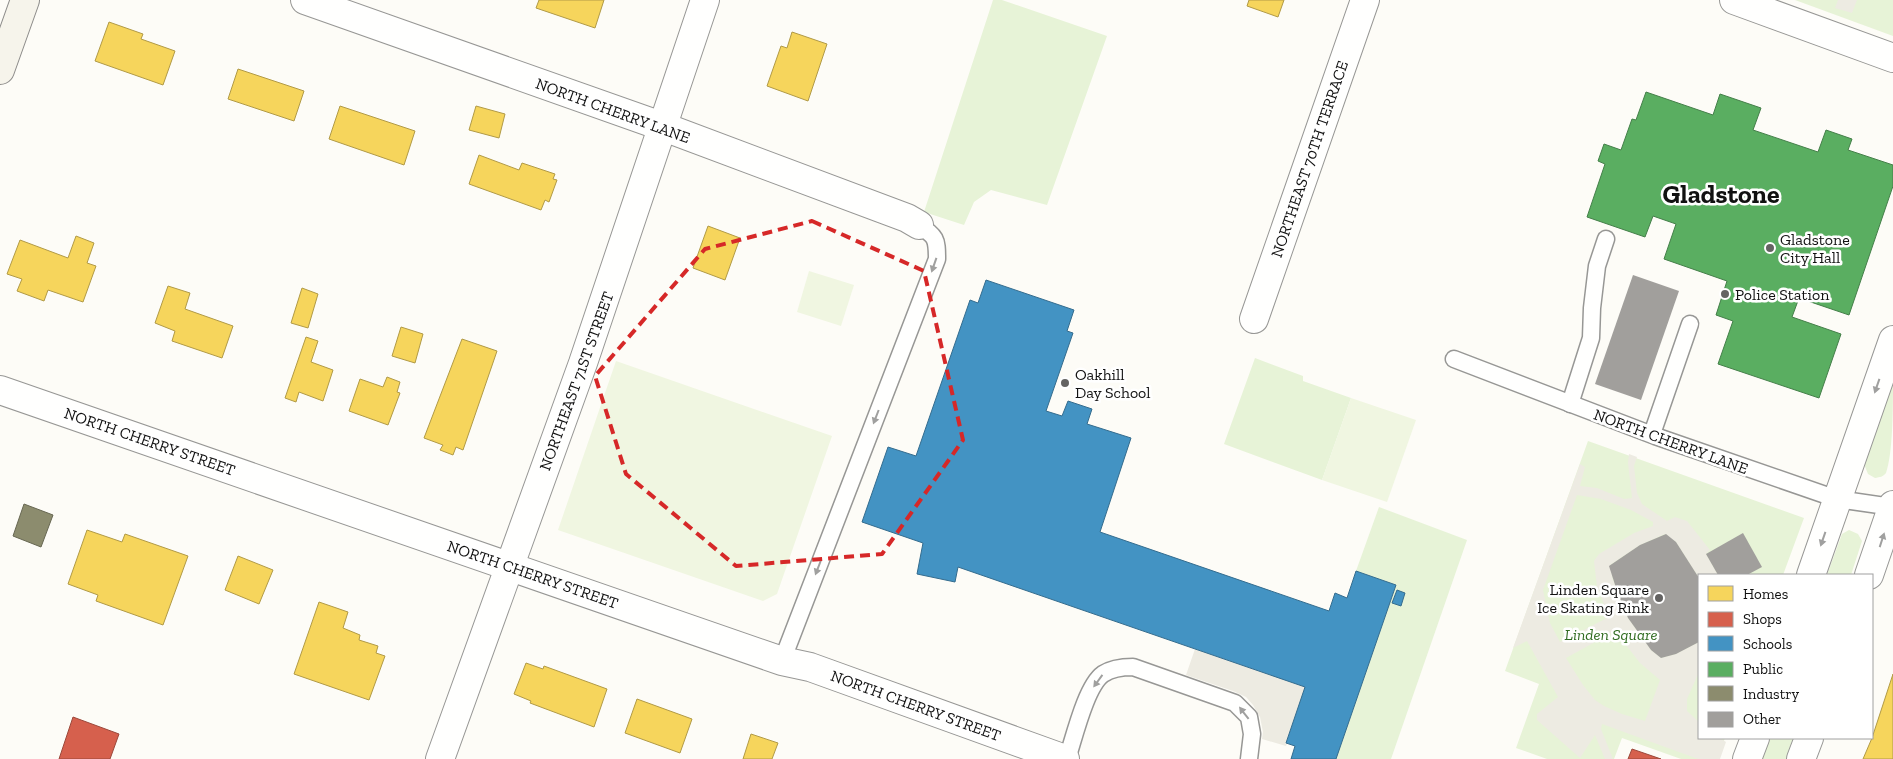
<svg xmlns="http://www.w3.org/2000/svg" width="1893" height="759" viewBox="0 0 1893 759" font-family="'Zilla Slab',serif">
<style>
.green{fill:#e7f3d7}
.pitch{fill:#f0f6e1}
.plaza{fill:#edebe2;fill-rule:evenodd}
.homes{fill:#f6d55c;stroke:#b19a46}
.shops{fill:#d6604d;stroke:#9b483b}
.schools{fill:#4393c3;stroke:#346c8e}
.public{fill:#5aae61;stroke:#447f49}
.industry{fill:#8c8c6e;stroke:#676752}
.building{fill:#a19f9c}
.lines{fill:none;stroke-linecap:round;stroke-linejoin:round}
.service-casing{stroke:#979795;stroke-width:19}
.minor-casing{stroke:#979795;stroke-width:30}
.secondary-casing{stroke:#8e8d8b;stroke-width:30}
.service{stroke:#fffffe;stroke-width:16}
.minor{stroke:#fffffe;stroke-width:28}
.secondary{stroke:#f6f4eb;stroke-width:28}
.oneway{fill:#a0a09f}
.marked{fill:none;stroke:#d62828;stroke-width:4;stroke-dasharray:10 6;stroke-linejoin:round}
.poi-dot{fill:#646362;stroke:#fff;stroke-width:2}
.labels{text-anchor:middle;stroke-width:5;stroke-linejoin:round;paint-order:stroke}
.street-label{font-size:16px;fill:#111;stroke:#fff}
.poi-label{font-size:16px;fill:#111;stroke:#fff;text-anchor:start}
.park-label{font-size:16px;font-style:italic;fill:#2f6b1f;stroke:#fff}
.town-label{font-size:26px;font-weight:bold;fill:#111;stroke:#fff}
</style>
<rect width="100%" height="100%" fill="#fdfcf7"/>
<g class="green">
<polygon points="993,0 1002,0 1107,36 1047,205 991,190 974,202 964,225 924,212"/>
<polygon points="1795,0 1893,0 1893,36"/>
<polygon points="1255,358 1303,376 1303,381 1351,398 1322,480 1224,444"/>
<path d="M1893,383C1893,406 1893,454 1886,473C1883,477 1880,477 1875,478L1868,474L1864,464Z"/>
<polygon points="1588,441 1804,518 1783,575 1699,575 1699,738 1725,738 1717,759 1681,759 1622,738 1614,759 1547,759 1516,748 1539,684 1505,671"/>
<polygon points="1379,507 1467,540 1391,759 1336,759 1396,585 1356,571"/>
<polygon points="1849,530 1858,534 1862,541 1851,575 1827,575 1842,534"/>
<polygon points="1769,738 1793,738 1786,759 1762,759"/>
</g>
<g class="pitch">
<polygon points="809,271 854,285 841,326 797,312"/>
<polygon points="616,361 832,436 777,594 763,601 558,530"/>
<polygon points="1351,398 1416,420 1387,502 1322,480"/>
</g>
<g class="plaza">
<polygon points="1838,0 1857,0 1852,13 1835,8"/>
<path d="M1629,454L1637,457L1634,466L1637,493L1642,504L1667,521L1675,517L1687,521L1710,550L1706,554L1718,575H1699V578L1676,542L1665,534L1640,545L1610,565L1613,580L1628,618L1651,650L1661,658L1676,654L1699,642V672L1687,699V711L1699,722V738H1720L1726,742L1720,759H1698L1602,724L1601,729L1613,759H1605L1595,735L1580,758L1537,720V714L1558,697L1527,641L1513,648L1580,464L1585,467L1580,486L1597,488L1624,499L1632,498L1628,463ZM1577,495L1601,499L1631,510L1653,522V526L1634,533L1599,554L1594,561L1597,587L1609,617L1560,642L1550,623L1543,590ZM1615,631L1640,663L1660,680L1645,721L1622,714L1604,706L1595,700L1583,685L1566,658Z"/>
<polygon points="1195,649 1305,687 1286,746 1262,739 1263,732 1260,717 1253,705 1246,697 1233,691 1186,675"/>
</g>
<g class="homes">
<polygon points="539,0 604,0 595,28 536,8"/>
<polygon points="1249,0 1284,0 1278,17 1247,6"/>
<polygon points="109,22 143,34 141,39 175,51 163,85 95,61"/>
<polygon points="792,32 827,44 808,101 767,86 781,46 787,48"/>
<polygon points="238,69 304,91 294,121 228,99"/>
<polygon points="340,106 415,131 404,165 329,139"/>
<polygon points="476,106 505,114 499,138 469,130"/>
<polygon points="479,155 519,170 522,163 555,174 553,179 557,180 549,202 545,200 541,210 469,184"/>
<polygon points="708,226 740,238 725,280 693,268"/>
<polygon points="76,236 94,243 87,263 96,266 83,302 48,290 44,301 17,291 22,279 7,274 20,240 68,258"/>
<polygon points="168,286 190,293 185,309 233,326 222,358 172,341 175,331 155,323"/>
<polygon points="302,288 318,294 308,328 291,323"/>
<polygon points="401,327 423,334 415,363 392,356"/>
<polygon points="306,337 318,341 311,362 333,370 323,401 299,392 296,402 285,398"/>
<polygon points="462,339 497,351 463,450 456,447 453,455 440,450 443,445 424,438"/>
<polygon points="387,377 400,382 397,392 400,393 388,425 349,411 360,379 383,387"/>
<polygon points="87,530 122,542 125,534 188,556 163,625 96,601 98,595 68,584"/>
<polygon points="238,556 273,570 259,604 225,590"/>
<polygon points="319,602 348,612 343,628 360,635 359,640 378,646 376,653 385,656 369,700 294,674"/>
<polygon points="526,663 543,669 544,666 607,689 594,727 530,703 531,701 514,694"/>
<polygon points="1893,674 1893,759 1863,759 1872,738"/>
<polygon points="637,699 692,719 680,753 625,733"/>
<polygon points="751,734 778,743 772,759 743,759"/>
</g>
<g class="shops">
<polygon points="73,717 119,734 110,759 59,759"/>
<polygon points="1632,749 1661,759 1628,759"/>
</g>
<g class="schools">
<polygon points="986,280 1074,310 1067,331 1073,333 1046,411 1062,416 1068,401 1092,409 1087,424 1131,438 1100,532 1329,611 1335,593 1347,598 1356,571 1396,585 1336,759 1291,759 1295,746 1286,743 1305,687 958,567 955,582 917,574 923,543 862,522 888,447 916,456 970,300 978,303"/>
<polygon points="1397,590 1405,593 1401,606 1392,603"/>
</g>
<polygon class="public" points="1646,92 1713,115 1720,94 1761,108 1753,130 1818,152 1826,130 1852,139 1848,150 1893,165 1893,186 1849,315 1799,298 1792,317 1841,334 1819,398 1718,364 1733,321 1716,315 1727,281 1664,259 1676,224 1653,216 1645,237 1587,217 1605,164 1598,161 1604,144 1621,150 1632,119 1636,120"/>
<polygon class="industry" points="24,504 53,515 41,547 13,536"/>
<g class="building">
<polygon points="1633,275 1679,291 1641,400 1595,384"/>
<polygon points="1743,533 1762,567 1747,575 1718,575 1706,554"/>
<polygon points="1666,534 1676,542 1699,578 1699,642 1676,654 1661,658 1651,650 1628,618 1617,591 1609,566 1640,545"/>
</g>
<g class="lines">
<defs>
<g id="service">
<polyline points="1454,359 1655,436 1837,499 1893,507"/>
<polyline points="1570,404 1591,338 1592,308 1597,266 1606,239"/>
<polyline points="1652,434 1690,324"/>
<path d="M782,661L937,259C937,238 936,237 919,225"/>
<path d="M1067,759C1074,738 1086,686 1103,674C1112,668 1123,667 1133,667L1235,703L1249,717L1252,734L1249,759"/>
</g>
<g id="minor">
<polyline points="305,0 664,127 907,218 919,225"/>
<polyline points="1734,0 1893,58"/>
<polyline points="1254,319 1365,0"/>
<polyline points="0,390 782,661 810,667 1065,759"/>
<polyline points="1811,575 1893,340"/>
<polyline points="1869,575 1893,505"/>
<polyline points="440,759 583,363 705,0"/>
<polyline points="1747,759 1755,738"/>
<polyline points="1801,759 1809,738"/>
</g>
<polyline id="secondary" points="0,70 25,0"/>
</defs>
<use href="#service" class="service-casing"/>
<use href="#minor" class="minor-casing"/>
<use href="#secondary" class="secondary-casing"/>
<use href="#service" class="service"/>
<use href="#minor" class="minor"/>
<use href="#secondary" class="secondary"/>
</g>
<defs><path id="oneway-solid" d="M-6-.8H1V-3.2L6.5 0L1 3.2V.8H-6Z" transform="scale(1.25)"/></defs>
<g class="oneway">
<use href="#oneway-solid" transform="translate(934 265) rotate(109)"/>
<use href="#oneway-solid" transform="translate(1877 386) rotate(109)"/>
<use href="#oneway-solid" transform="translate(876 417) rotate(111)"/>
<use href="#oneway-solid" transform="translate(1823 539) rotate(109)"/>
<use href="#oneway-solid" transform="translate(1882 540) rotate(-72)"/>
<use href="#oneway-solid" transform="translate(818 568) rotate(111)"/>
<use href="#oneway-solid" transform="translate(1098 681) rotate(126)"/>
<use href="#oneway-solid" transform="translate(1244 713) rotate(-128)"/>
</g>
<path class="marked" d="M812,221L924,271L963,440L882,554L736,566L626,474L595,376L705,249Z"/>
<g class="poi-dot">
<circle cx="1770" cy="248" r="5"/>
<circle cx="1725" cy="294" r="5"/>
<circle cx="1065" cy="383" r="5"/>
<circle cx="1659" cy="598" r="5"/>
</g>
<g class="labels">
<g class="street-label">
<text transform="translate(613 110) rotate(20)" y="6">NORTH CHERRY LANE</text>
<text transform="translate(1309 159) rotate(-71)" y="6">NORTHEAST 70TH TERRACE</text>
<text transform="translate(576 381) rotate(-70)" y="6">NORTHEAST 71ST STREET</text>
<text transform="translate(150 441) rotate(19)" y="6">NORTH CHERRY STREET</text>
<text transform="translate(1671 441) rotate(20)" y="6">NORTH CHERRY LANE</text>
<text transform="translate(533 574) rotate(19)" y="6">NORTH CHERRY STREET</text>
<text transform="translate(916 705) rotate(20)" y="6">NORTH CHERRY STREET</text>
</g>
<g class="poi-label">
<text x="1780" y="245">Gladstone<tspan x="1780" dy="18">City Hall</tspan></text>
<text x="1735" y="300">Police Station</text>
<text x="1075" y="380">Oakhill<tspan x="1075" dy="18">Day School</tspan></text>
<text x="1649" y="595" text-anchor="end">Linden Square<tspan x="1649" dy="18">Ice Skating Rink</tspan></text>
</g>
<g class="park-label">
<text x="1611" y="640">Linden Square</text>
</g>
<g class="town-label">
<text x="1721" y="203">Gladstone</text>
</g>
</g>
<rect x="1698" y="574" width="175" height="165" fill="#ffffff" stroke="#a0a0a0"/>
<rect x="1708" y="586" width="25" height="15" fill="#f6d55c" stroke="#a0a0a0"/>
<text x="1743" y="599" font-size="15" fill="#111111">Homes</text>
<rect x="1708" y="612" width="25" height="15" fill="#d6604d" stroke="#a0a0a0"/>
<text x="1743" y="624" font-size="15" fill="#111111">Shops</text>
<rect x="1708" y="636" width="25" height="15" fill="#4393c3" stroke="#a0a0a0"/>
<text x="1743" y="649" font-size="15" fill="#111111">Schools</text>
<rect x="1708" y="662" width="25" height="15" fill="#5aae61" stroke="#a0a0a0"/>
<text x="1743" y="674" font-size="15" fill="#111111">Public</text>
<rect x="1708" y="686" width="25" height="15" fill="#8c8c6e" stroke="#a0a0a0"/>
<text x="1743" y="699" font-size="15" fill="#111111">Industry</text>
<rect x="1708" y="712" width="25" height="15" fill="#a19f9c" stroke="#a0a0a0"/>
<text x="1743" y="724" font-size="15" fill="#111111">Other</text>
</svg>
